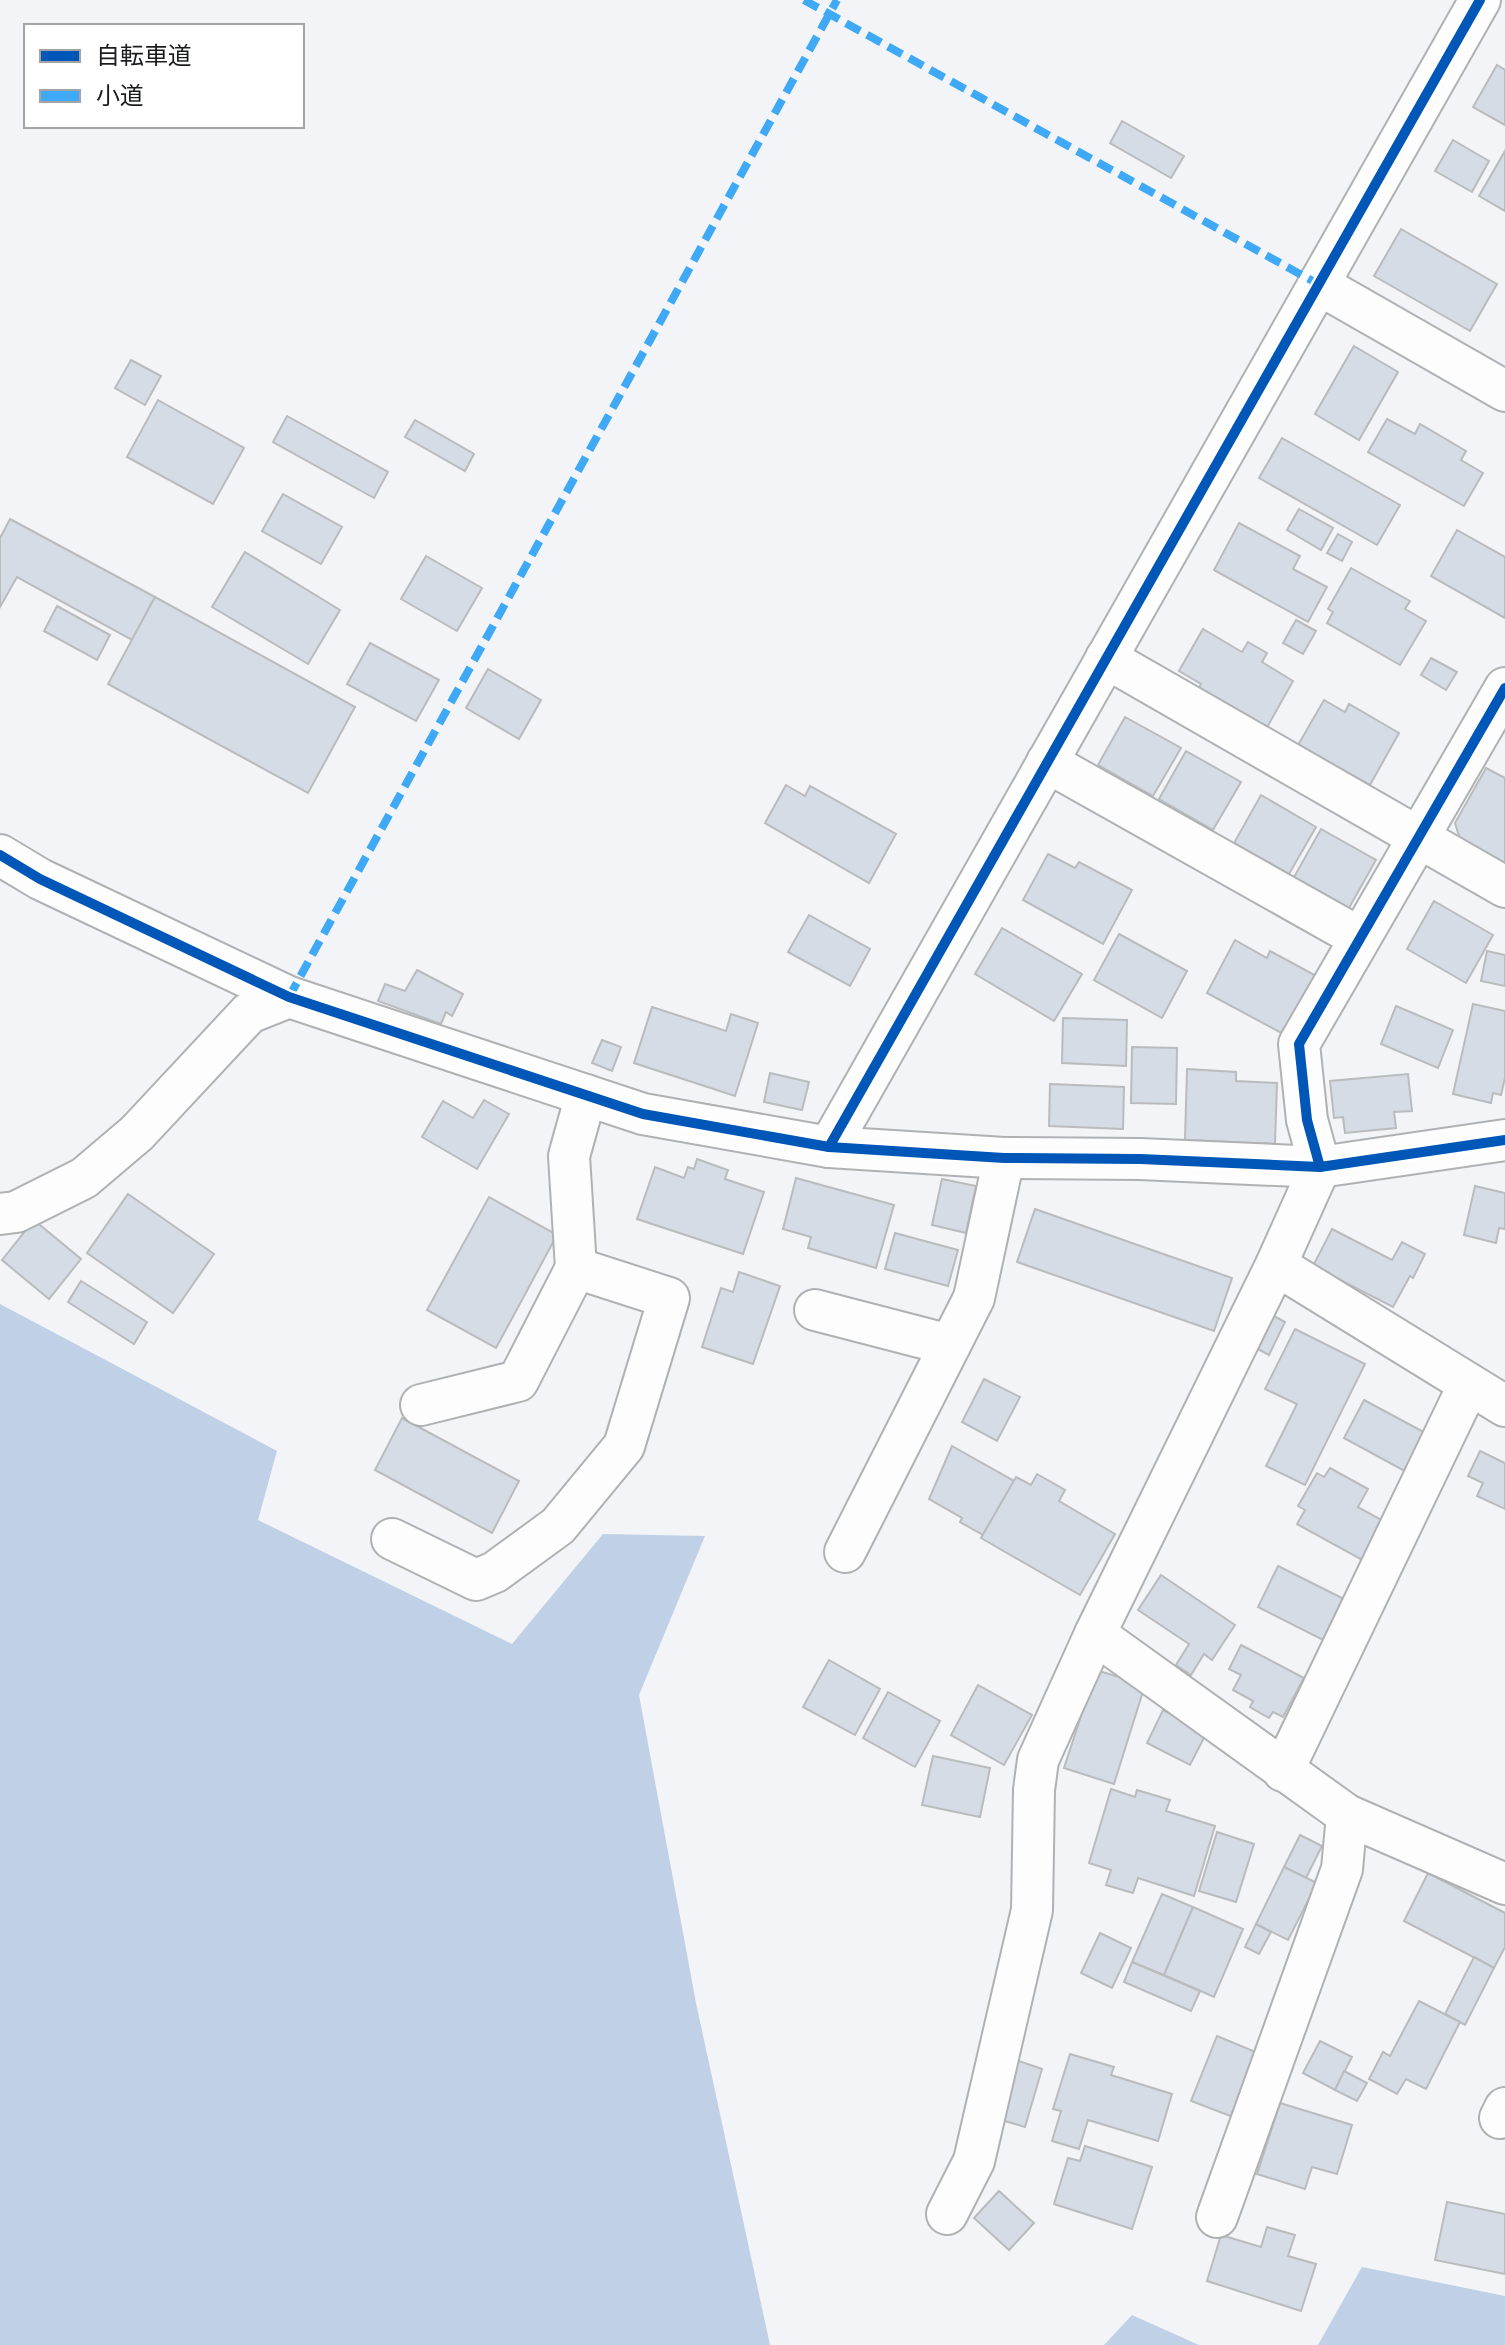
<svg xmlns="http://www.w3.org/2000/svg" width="1505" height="2345" viewBox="0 0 1505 2345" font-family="'DM Sans','Noto Sans JP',sans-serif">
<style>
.forest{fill:#c0d1e7}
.building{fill:#d6dce5;stroke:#babbbd;stroke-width:2}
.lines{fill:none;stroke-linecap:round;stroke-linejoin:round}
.minor-casing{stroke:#afb1b3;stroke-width:44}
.minor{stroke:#fdfdfe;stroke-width:40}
.quiet{stroke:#3fa9f5;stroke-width:8;stroke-dasharray:16 8;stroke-linecap:butt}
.cycleway-casing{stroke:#fff;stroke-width:15}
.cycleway{stroke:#0057b8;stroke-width:10}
</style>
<rect width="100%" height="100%" fill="#f2f4f7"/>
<g class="forest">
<polygon points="0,1304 277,1451 258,1520 512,1644 603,1534 705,1536 639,1695 696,2003 770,2345 0,2345"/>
<polygon points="1362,2267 1505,2296 1505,2345 1318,2345"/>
<polygon points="1132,2315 1199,2345 1104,2345"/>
</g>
<g class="building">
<polygon points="1497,65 1505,70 1505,125 1473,107"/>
<polygon points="1122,121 1184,156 1171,178 1110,143"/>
<polygon points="1453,140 1489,161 1472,192 1435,171"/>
<polygon points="1505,151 1505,211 1479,196"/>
<polygon points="1401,229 1497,284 1470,331 1374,276"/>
<polygon points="1354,346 1398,372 1359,440 1315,414"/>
<polygon points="131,360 161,376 145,405 115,388"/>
<polygon points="158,400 244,448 213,504 127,457"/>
<polygon points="287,416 388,472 374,498 273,442"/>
<polygon points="1387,419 1415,434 1420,424 1466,451 1461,460 1483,473 1464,506 1368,452"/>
<polygon points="415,420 474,454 465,471 405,437"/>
<polygon points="1282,438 1400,505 1377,545 1259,478"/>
<polygon points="283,494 342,527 321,564 262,531"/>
<polygon points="1299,509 1333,528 1321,550 1287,530"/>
<polygon points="10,519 155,597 132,640 17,577 0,607 0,538"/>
<polygon points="1239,523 1300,556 1293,569 1327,587 1308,622 1214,570"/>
<polygon points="1457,530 1505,557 1505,618 1431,576"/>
<polygon points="1338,534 1352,542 1342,561 1327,553"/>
<polygon points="245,552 340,610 308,664 212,607"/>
<polygon points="426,556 482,588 457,631 401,599"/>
<polygon points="1351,568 1410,601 1405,609 1426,621 1400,665 1327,623 1333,612 1328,609"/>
<polygon points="155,597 355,707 308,793 108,684"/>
<polygon points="57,606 110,635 97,660 44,631"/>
<polygon points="1296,620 1316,631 1303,654 1283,643"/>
<polygon points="1203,629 1242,652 1248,642 1267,653 1262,662 1293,681 1265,731 1197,692 1201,684 1179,671"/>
<polygon points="370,643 439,680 416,721 347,684"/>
<polygon points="1431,658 1457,672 1446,690 1421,675"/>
<polygon points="488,669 541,700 519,739 466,708"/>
<polygon points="1324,700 1345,712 1349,704 1399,733 1370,785 1298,745"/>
<polygon points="1125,717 1181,748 1153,796 1098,765"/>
<polygon points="1186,751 1241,782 1213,830 1159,799"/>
<polygon points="1486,768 1505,778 1505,865 1460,839 1455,823"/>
<polygon points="786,785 805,796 810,786 896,834 869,883 765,823"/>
<polygon points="1261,795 1316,827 1289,874 1234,843"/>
<polygon points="1321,829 1376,860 1349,908 1294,877"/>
<polygon points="1048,854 1075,868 1079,862 1132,890 1103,944 1023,900"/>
<polygon points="1434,901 1493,935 1466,983 1407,949"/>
<polygon points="809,915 870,949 850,986 788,952"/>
<polygon points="1002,928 1082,974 1054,1021 975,974"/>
<polygon points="1119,934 1187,971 1162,1018 1094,980"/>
<polygon points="1235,940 1267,958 1270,951 1320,978 1287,1036 1207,993"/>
<polygon points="1487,951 1505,955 1505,986 1481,981"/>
<polygon points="417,970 463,994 452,1016 446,1012 441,1024 378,1001 385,984 405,991"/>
<polygon points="1473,1004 1505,1011 1505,1078 1501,1095 1493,1093 1491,1103 1453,1094"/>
<polygon points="1396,1006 1453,1030 1438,1068 1381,1044"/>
<polygon points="652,1007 726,1031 731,1014 758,1023 735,1096 634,1063"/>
<polygon points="1063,1018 1127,1020 1126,1066 1062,1063"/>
<polygon points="602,1040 621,1047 612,1071 592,1063"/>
<polygon points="1132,1047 1177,1048 1176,1104 1131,1103"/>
<polygon points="1187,1069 1236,1072 1236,1081 1277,1083 1275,1144 1185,1140"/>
<polygon points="770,1073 809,1082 802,1110 764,1102"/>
<polygon points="1408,1074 1412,1111 1394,1112 1396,1128 1345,1133 1343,1117 1334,1118 1330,1081"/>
<polygon points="1050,1084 1124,1087 1123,1129 1049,1126"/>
<polygon points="484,1100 509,1114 477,1169 422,1137 443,1101 473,1118"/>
<polygon points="697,1159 728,1170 725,1179 764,1192 743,1254 637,1219 655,1167 684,1178 688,1167 694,1169"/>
<polygon points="796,1178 894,1205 876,1268 808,1248 811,1237 783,1229"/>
<polygon points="942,1179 976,1186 966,1233 932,1225"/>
<polygon points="1475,1186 1505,1193 1505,1229 1499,1228 1496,1243 1464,1235"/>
<polygon points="128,1194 214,1254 173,1313 87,1253"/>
<polygon points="489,1197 557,1235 496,1348 427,1310"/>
<polygon points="1035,1209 1232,1278 1214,1331 1017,1262"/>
<polygon points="34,1220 81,1259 49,1299 2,1260"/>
<polygon points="1332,1229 1392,1260 1402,1242 1425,1254 1413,1278 1410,1276 1393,1307 1313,1266"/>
<polygon points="895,1233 958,1250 948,1286 885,1269"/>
<polygon points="739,1272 780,1286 753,1364 702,1347 721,1288 733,1292"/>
<polygon points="81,1281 147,1322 134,1344 68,1302"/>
<polygon points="1272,1315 1285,1322 1269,1355 1256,1348"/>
<polygon points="1295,1329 1365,1364 1305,1485 1266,1466 1297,1404 1265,1389"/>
<polygon points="984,1379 1020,1397 997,1441 962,1422"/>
<polygon points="1364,1400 1431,1436 1410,1474 1344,1438"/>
<polygon points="402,1418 519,1481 492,1533 375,1470"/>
<polygon points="952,1446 1014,1481 983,1535 960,1522 962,1518 929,1499"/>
<polygon points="1480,1451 1505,1463 1505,1509 1477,1496 1483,1483 1468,1476"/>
<polygon points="1330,1468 1368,1489 1358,1507 1385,1522 1364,1561 1297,1524 1305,1510 1298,1506 1317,1473 1324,1477"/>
<polygon points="1037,1474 1065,1490 1059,1501 1115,1534 1080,1595 981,1538 1016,1477 1031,1485"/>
<polygon points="1278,1566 1344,1599 1323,1640 1258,1607"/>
<polygon points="1161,1575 1235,1625 1212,1660 1204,1654 1191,1675 1176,1665 1189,1644 1138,1610"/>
<polygon points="1241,1645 1304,1678 1283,1717 1273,1712 1269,1718 1250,1707 1253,1701 1233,1690 1241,1675 1229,1669"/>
<polygon points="829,1660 880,1689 855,1735 803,1707"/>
<polygon points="1096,1670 1145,1685 1114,1784 1064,1768"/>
<polygon points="978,1685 1032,1715 1004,1765 951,1735"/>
<polygon points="888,1692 940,1721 915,1767 863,1738"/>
<polygon points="1163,1710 1207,1732 1190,1765 1147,1743"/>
<polygon points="933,1756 990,1768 980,1817 922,1805"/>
<polygon points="1111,1789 1135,1797 1137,1790 1170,1800 1166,1811 1215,1826 1194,1896 1138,1878 1133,1893 1106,1885 1111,1870 1089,1863"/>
<polygon points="1217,1832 1254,1844 1236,1902 1199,1891"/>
<polygon points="1300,1835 1322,1846 1306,1878 1284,1867"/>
<polygon points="1284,1867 1317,1883 1288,1940 1256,1924"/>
<polygon points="1428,1873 1505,1913 1505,1947 1494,1968 1404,1921"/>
<polygon points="1162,1894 1193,1907 1164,1975 1132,1962"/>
<polygon points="1193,1907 1243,1929 1214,1997 1164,1975"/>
<polygon points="1256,1924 1271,1932 1259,1954 1245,1947"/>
<polygon points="1100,1933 1131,1948 1112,1988 1081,1973"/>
<polygon points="1474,1957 1494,1968 1465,2025 1445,2014"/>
<polygon points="1132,1962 1200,1991 1191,2011 1124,1982"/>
<polygon points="1419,2001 1460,2022 1426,2089 1406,2079 1397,2094 1369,2079 1383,2052 1390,2056"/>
<polygon points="1217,2036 1258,2053 1233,2117 1191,2101"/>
<polygon points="1320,2041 1352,2057 1335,2090 1303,2073"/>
<polygon points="1070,2054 1114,2067 1111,2075 1172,2094 1158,2141 1088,2120 1079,2149 1052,2141 1061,2111 1053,2109"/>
<polygon points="1013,2059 1042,2069 1025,2127 995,2118"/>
<polygon points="1344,2071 1367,2083 1357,2101 1335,2090"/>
<polygon points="1280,2103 1352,2125 1337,2174 1312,2167 1305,2189 1257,2174"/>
<polygon points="1085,2146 1152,2167 1132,2229 1054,2204 1068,2158 1080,2161"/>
<polygon points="999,2191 1034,2223 1009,2250 974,2218"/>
<polygon points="1447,2202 1505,2214 1505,2274 1435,2260"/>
<polygon points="1267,2227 1295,2235 1288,2256 1316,2264 1301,2311 1207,2281 1221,2235 1261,2247"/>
</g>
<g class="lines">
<defs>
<g id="minor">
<polyline points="1318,284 1505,391"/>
<polyline points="1106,658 1505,887"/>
<polyline points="1047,762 1360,938"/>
<polyline points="0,855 40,879 289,997 643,1114 829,1147 1004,1158 1140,1159 1320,1167 1505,1140"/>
<polyline points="829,1147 1480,0"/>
<polyline points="0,1214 16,1212 84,1178 137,1133 249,1013 289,997"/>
<polyline points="1276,1265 1505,1406"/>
<polyline points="815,1310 950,1345"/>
<polyline points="421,1405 518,1381 576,1268"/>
<polyline points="392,1539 476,1580 495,1572 558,1526 624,1446 669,1298 576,1268 569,1156 586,1095"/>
<polyline points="845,1552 974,1298 1004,1158"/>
<polyline points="1095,1634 1347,1815 1505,1884"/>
<polyline points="1283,1771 1469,1384"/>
<polyline points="1500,2118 1505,2108"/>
<polyline points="947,2214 974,2161 1032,1910 1034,1790 1038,1760 1095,1634 1276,1265 1320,1167 1307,1120 1299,1044 1505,688"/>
<polyline points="1217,2217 1342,1869 1347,1815"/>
</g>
</defs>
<use href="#minor" class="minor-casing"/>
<use href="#minor" class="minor"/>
<g class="quiet">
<polyline points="804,0 1318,284"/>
<polyline points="289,997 837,0"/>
</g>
<defs>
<g id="cycleway">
<polyline points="0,855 40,879 289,997 643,1114 829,1147 1004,1158 1140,1159 1320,1167 1505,1140"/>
<polyline points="829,1147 1480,0"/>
<polyline points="1320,1167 1307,1120 1299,1044 1505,688"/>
</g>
</defs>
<use href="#cycleway" class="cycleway-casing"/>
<use href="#cycleway" class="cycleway"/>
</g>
<rect x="24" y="24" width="280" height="104" fill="#ffffff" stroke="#a4a4a5" stroke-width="2"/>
<rect x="40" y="50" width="40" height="12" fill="#0057b8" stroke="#a4a4a5" stroke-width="2"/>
<text x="96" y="64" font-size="24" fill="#1b1c1e">自転車道</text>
<rect x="40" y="90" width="40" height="12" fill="#3fa9f5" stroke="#a4a4a5" stroke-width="2"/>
<text x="96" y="104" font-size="24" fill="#1b1c1e">小道</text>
</svg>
